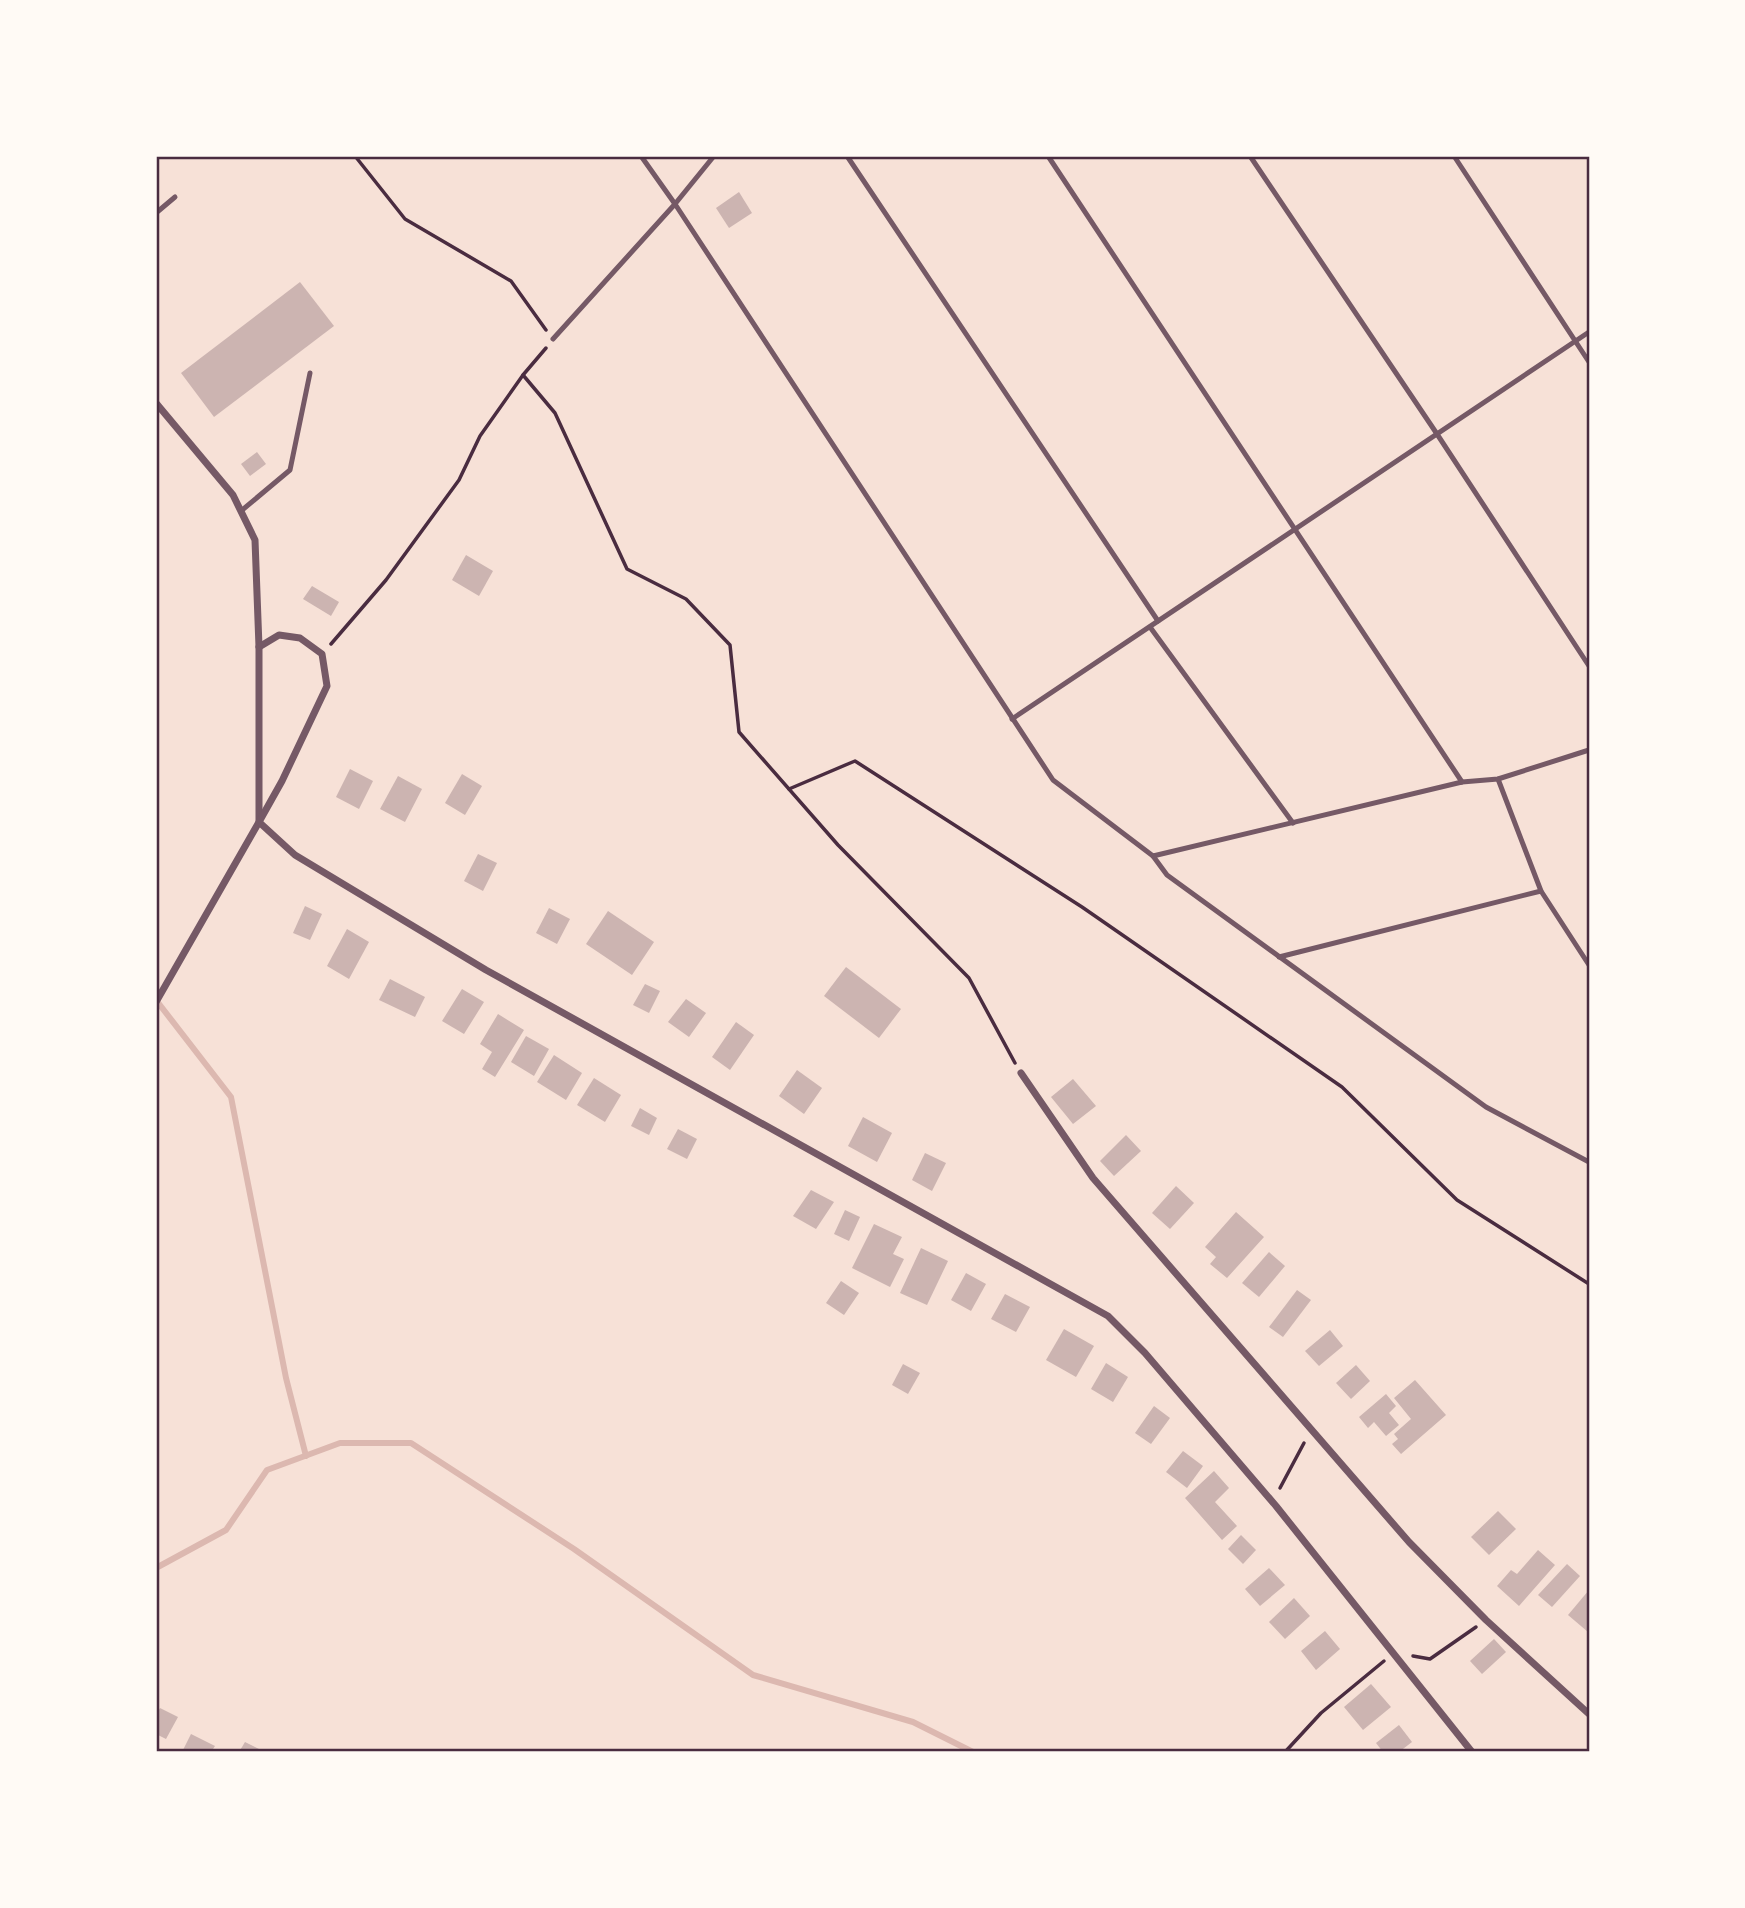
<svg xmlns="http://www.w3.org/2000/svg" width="1745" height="1908" viewBox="0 0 1745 1908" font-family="Ubuntu,sans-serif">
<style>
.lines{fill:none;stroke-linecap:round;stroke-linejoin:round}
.stream{stroke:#dcb8b0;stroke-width:6}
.building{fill:#ccb4b1}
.path{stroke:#4a2c40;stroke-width:3.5}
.service{stroke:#755966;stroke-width:5}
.minor{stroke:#755966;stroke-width:7}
.neatline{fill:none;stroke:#4a2c40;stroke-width:2.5}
</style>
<rect width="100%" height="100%" fill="#f7e1d7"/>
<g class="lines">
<g class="stream">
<polyline points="156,1000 231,1097 286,1378 306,1456"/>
<polyline points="156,1568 226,1530 267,1470 340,1443 411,1443 574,1549 753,1675 913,1722 973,1752"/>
</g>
</g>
<g class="building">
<polygon points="739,192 752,213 729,228 716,208"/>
<polygon points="300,282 334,326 214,417 181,373"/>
<polygon points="257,452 266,464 250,476 241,464"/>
<polygon points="466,555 493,571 479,596 452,580"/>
<polygon points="312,586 339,602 331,616 303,599"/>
<polygon points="350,769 373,781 359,809 336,797"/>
<polygon points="462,774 482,786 465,815 445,803"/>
<polygon points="398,776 422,789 405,822 380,809"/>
<polygon points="478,854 497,863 483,891 464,881"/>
<polygon points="305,906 322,914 310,940 293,933"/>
<polygon points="549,908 570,919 557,944 536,933"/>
<polygon points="608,911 654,942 632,975 586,944"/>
<polygon points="347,929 369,942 349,979 327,966"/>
<polygon points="846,967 901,1009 879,1038 824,996"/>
<polygon points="390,979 425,997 415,1017 379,1000"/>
<polygon points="645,984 660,991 649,1013 633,1005"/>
<polygon points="462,989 484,1002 464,1034 442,1021"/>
<polygon points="686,999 706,1013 689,1037 668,1022"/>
<polygon points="498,1014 524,1030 495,1077 482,1069 492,1052 480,1044"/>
<polygon points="736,1022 754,1035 730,1070 712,1057"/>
<polygon points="526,1036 549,1049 534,1076 511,1062"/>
<polygon points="554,1055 582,1073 566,1100 537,1082"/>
<polygon points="797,1070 822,1088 804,1114 779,1096"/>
<polygon points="594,1078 621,1095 605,1122 577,1105"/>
<polygon points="1073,1079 1096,1106 1073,1124 1051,1097"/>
<polygon points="640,1108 657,1118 649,1135 631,1126"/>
<polygon points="863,1117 892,1133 877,1162 848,1146"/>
<polygon points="678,1129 697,1139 687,1159 667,1149"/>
<polygon points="1126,1135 1141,1151 1114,1176 1100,1161"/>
<polygon points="925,1153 946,1163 932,1191 912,1180"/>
<polygon points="1176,1186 1194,1203 1170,1229 1152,1213"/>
<polygon points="811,1190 834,1202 816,1229 793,1216"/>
<polygon points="845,1210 860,1217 849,1241 834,1234"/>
<polygon points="1236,1212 1264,1237 1227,1278 1210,1264 1216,1257 1205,1247"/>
<polygon points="874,1224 902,1237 893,1254 904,1259 890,1287 852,1268"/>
<polygon points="921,1248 948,1261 927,1305 900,1293"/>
<polygon points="1269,1252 1285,1266 1259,1297 1242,1283"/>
<polygon points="966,1273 986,1284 971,1311 951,1300"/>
<polygon points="841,1281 859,1293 844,1315 826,1303"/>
<polygon points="1297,1290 1311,1300 1283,1337 1269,1327"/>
<polygon points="1005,1294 1030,1307 1016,1332 991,1319"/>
<polygon points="1064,1329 1094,1346 1076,1377 1046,1360"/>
<polygon points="1330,1330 1343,1346 1319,1366 1305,1351"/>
<polygon points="1106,1363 1128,1377 1113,1402 1091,1389"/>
<polygon points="903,1364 920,1373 908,1394 892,1385"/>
<polygon points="1356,1365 1370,1381 1351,1399 1336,1383"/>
<polygon points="1415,1380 1446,1415 1401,1454 1392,1444 1398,1439 1394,1434 1411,1419 1394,1398"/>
<polygon points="1386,1394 1396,1406 1389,1413 1399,1425 1386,1436 1374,1422 1368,1428 1359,1417"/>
<polygon points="1154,1406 1170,1418 1151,1444 1135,1433"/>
<polygon points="1183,1451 1203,1466 1187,1488 1166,1472"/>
<polygon points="1214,1471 1229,1488 1215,1502 1237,1526 1222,1540 1185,1498"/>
<polygon points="1498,1511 1516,1529 1489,1555 1471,1537"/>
<polygon points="1241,1535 1256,1550 1243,1564 1228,1549"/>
<polygon points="1538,1550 1555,1565 1519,1606 1497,1586 1511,1570 1517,1574"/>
<polygon points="1567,1564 1580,1576 1552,1607 1538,1595"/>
<polygon points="1269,1568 1285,1585 1260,1606 1245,1589"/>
<polygon points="1589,1590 1589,1631 1588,1632 1568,1615"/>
<polygon points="1294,1598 1310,1616 1285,1639 1269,1622"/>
<polygon points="1325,1631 1340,1649 1316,1670 1301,1651"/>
<polygon points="1494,1639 1506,1652 1482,1674 1470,1661"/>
<polygon points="1371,1684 1391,1707 1363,1730 1344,1707"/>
<polygon points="160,1708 178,1717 166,1739 156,1734 156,1715"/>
<polygon points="1399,1725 1412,1742 1399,1752 1383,1752 1376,1743"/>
<polygon points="191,1734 215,1746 211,1752 182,1752"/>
<polygon points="245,1742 265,1752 239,1752"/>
</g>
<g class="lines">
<g class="path">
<polyline points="355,156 405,219 511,281 546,330"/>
<polyline points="523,375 555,413 627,569 686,599 730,645 739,732 838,845 969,978 1015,1063"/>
<polyline points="331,644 386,580 459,480 480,436 523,375 546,348"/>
<polyline points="789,789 855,761 1082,907 1342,1087 1457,1200 1589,1284"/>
<polyline points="1280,1488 1304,1443"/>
<polyline points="1413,1656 1430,1659 1476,1627"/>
<polyline points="1285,1752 1321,1713 1384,1661"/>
</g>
<g class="service">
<polyline points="641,156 675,204 1053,780 1153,856 1462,782 1498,779 1589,750"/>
<polyline points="847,156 1158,621"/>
<polyline points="1048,156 1462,782"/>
<polyline points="1250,156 1437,434 1589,666"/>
<polyline points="1454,156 1589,362"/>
<polyline points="156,213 175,197"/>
<polyline points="553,339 675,204 714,156"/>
<polyline points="241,511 290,470 310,373"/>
<polyline points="1150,627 1293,823"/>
<polyline points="1012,719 1589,332"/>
<polyline points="1498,779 1541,891 1589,965"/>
<polyline points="1153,856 1167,875 1486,1107 1589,1162"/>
<polyline points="1279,957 1541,891"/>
</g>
<g class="minor">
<polyline points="156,403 233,495 255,540 259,647 259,822 156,1002"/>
<polyline points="259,647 279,635 300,638 322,654 327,686 282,781 259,822 295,855 486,970 1108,1316 1145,1353 1276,1506 1472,1752"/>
<polyline points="1021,1073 1093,1178 1409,1542 1486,1620 1589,1714"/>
</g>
</g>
<rect width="1745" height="1908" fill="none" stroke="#fffaf5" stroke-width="315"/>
<rect x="158" y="158" width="1430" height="1592" class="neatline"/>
</svg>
